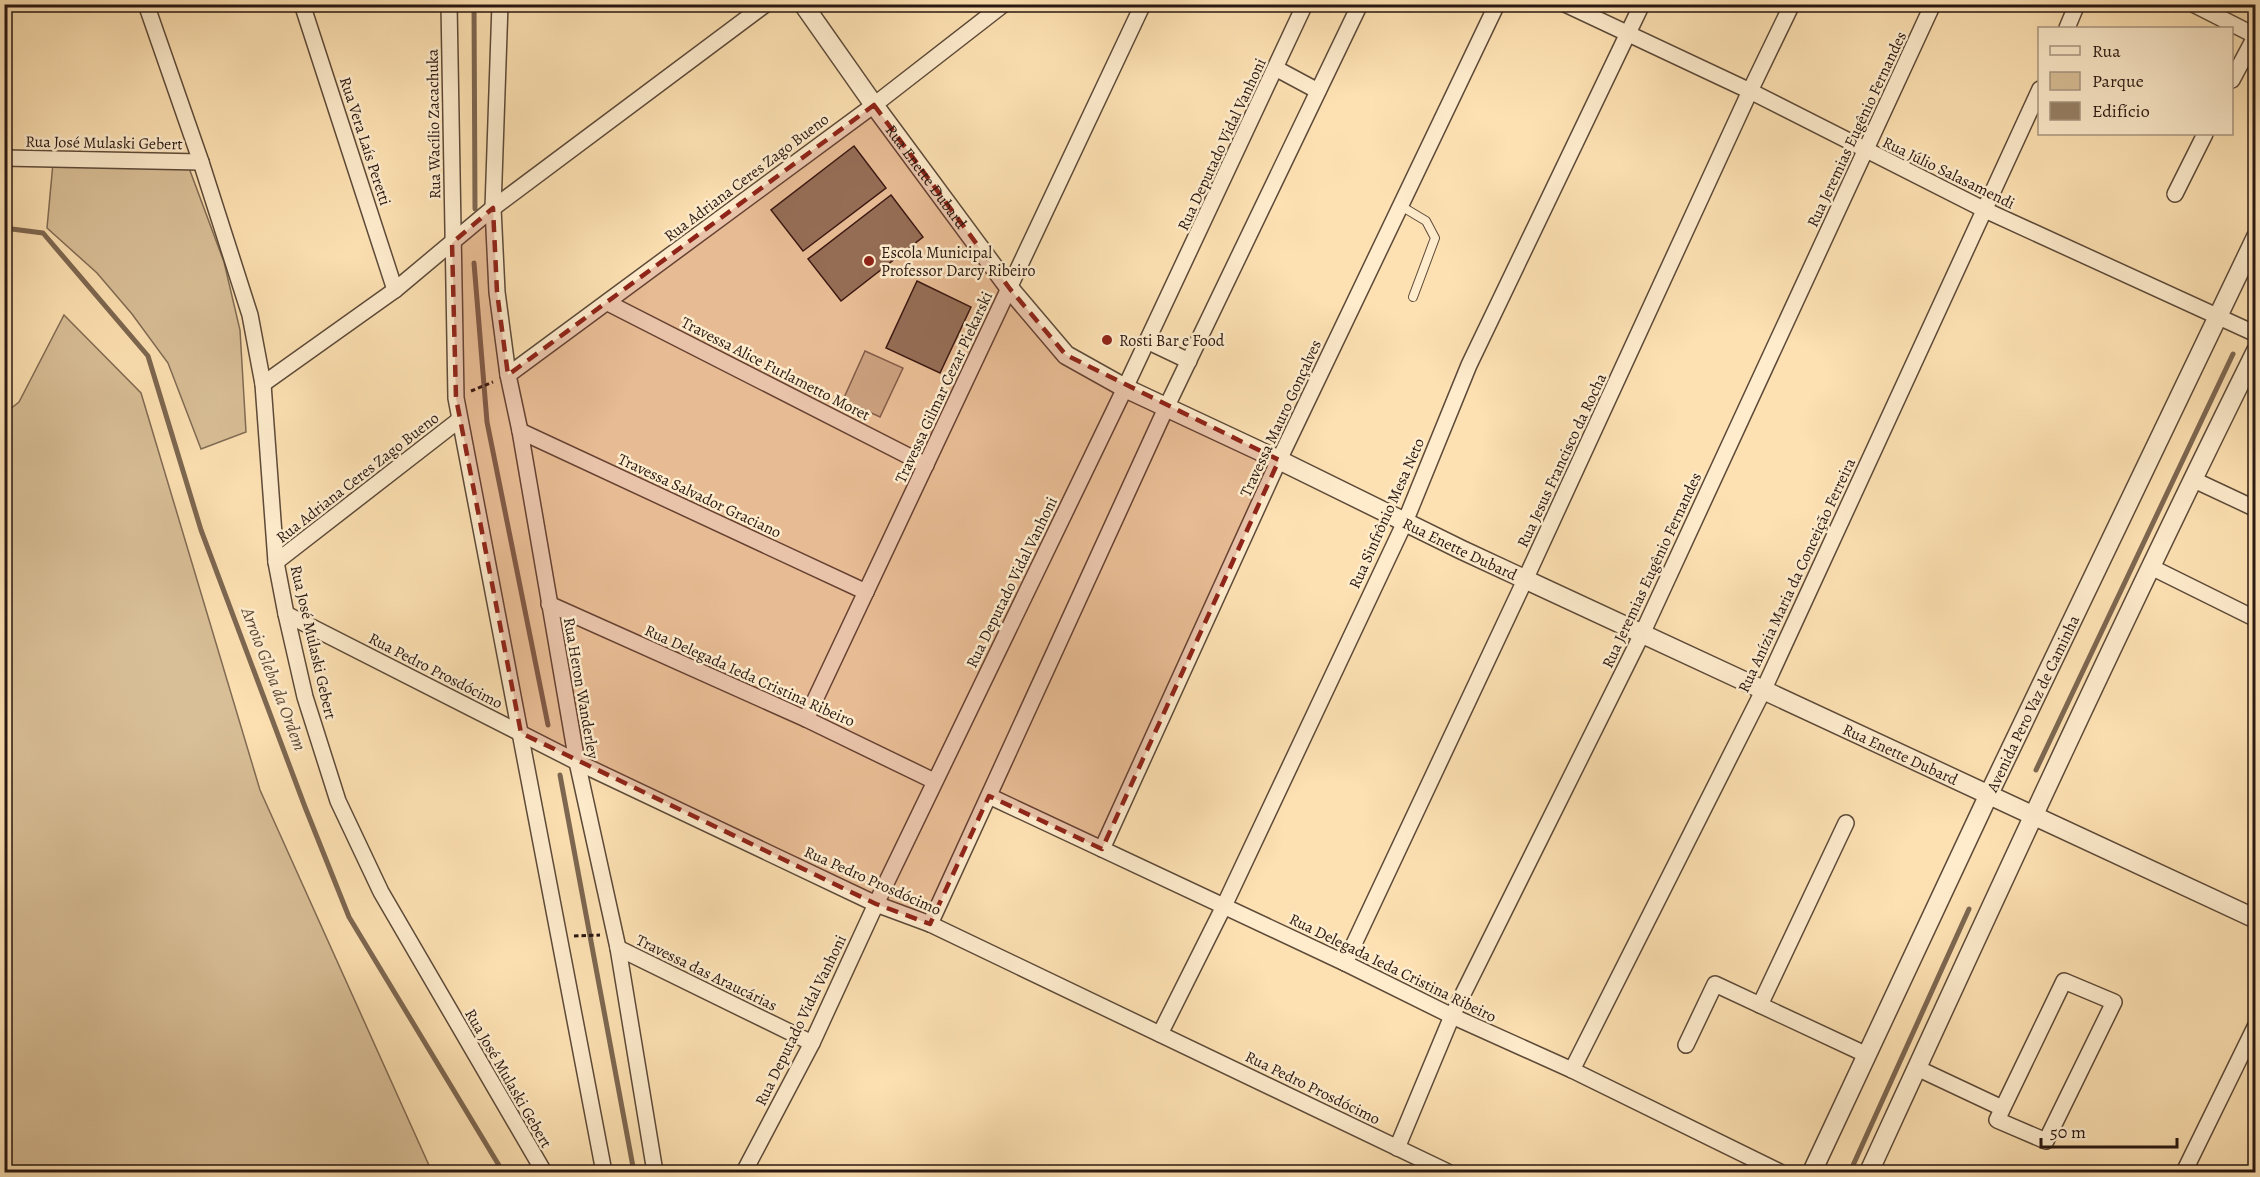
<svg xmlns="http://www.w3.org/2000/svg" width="2260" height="1177" viewBox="0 0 2260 1177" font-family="Alegreya,serif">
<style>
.green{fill:#d9bf97;stroke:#806b54;stroke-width:1.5}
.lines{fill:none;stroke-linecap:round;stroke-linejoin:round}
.stream{stroke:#7d6751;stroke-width:5}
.building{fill:#978065;stroke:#281711;stroke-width:1.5}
.service-casing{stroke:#5d4a39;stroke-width:10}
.minor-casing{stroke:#5d4a39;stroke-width:18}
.tertiary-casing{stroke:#5d4a39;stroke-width:21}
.path{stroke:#281711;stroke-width:3;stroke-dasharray:4.5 3;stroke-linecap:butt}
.service{stroke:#feeccd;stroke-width:8}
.minor{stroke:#feeccd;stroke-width:15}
.tertiary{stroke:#feeccd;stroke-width:18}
.marked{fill:#8f2418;fill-opacity:0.2;stroke:#8f2418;stroke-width:4.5;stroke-dasharray:12 8;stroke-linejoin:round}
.poi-dot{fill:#8f2418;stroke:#feeccd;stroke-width:2}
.labels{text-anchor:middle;stroke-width:5;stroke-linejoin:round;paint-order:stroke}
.street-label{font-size:16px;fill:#281711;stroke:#feeccd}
.poi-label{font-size:16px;fill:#281711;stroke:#feeccd;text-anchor:start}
.water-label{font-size:18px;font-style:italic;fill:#604c3b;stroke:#feeccd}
</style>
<rect width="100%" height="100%" fill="#fde1b2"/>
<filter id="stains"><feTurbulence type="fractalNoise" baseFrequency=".00333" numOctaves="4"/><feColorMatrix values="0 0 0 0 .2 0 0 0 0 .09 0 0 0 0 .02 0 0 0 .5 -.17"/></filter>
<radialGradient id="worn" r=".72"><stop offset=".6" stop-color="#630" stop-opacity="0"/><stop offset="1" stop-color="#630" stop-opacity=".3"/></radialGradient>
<g class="green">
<polygon points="53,163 189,168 224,262 240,330 246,432 201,449 168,363 132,314 97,273 47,228"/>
<polygon points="64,315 141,393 260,790 432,1172 5,1172 5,413 19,402"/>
<polygon points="865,351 903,368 880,417 843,400"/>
</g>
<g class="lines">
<g class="stream">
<polyline points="474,4 475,209"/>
<polyline points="4,228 43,233 148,356 201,530 305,807 349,917 503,1172"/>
<polyline points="474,263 487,422 548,725"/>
<polyline points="2252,316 2256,309"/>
<polyline points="2036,770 2233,354"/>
<polyline points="560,775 634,1172"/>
<polyline points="1850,1172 1969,909"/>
</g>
</g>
<g class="building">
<polygon points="854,146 886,188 803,251 771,210"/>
<polygon points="891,195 923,237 841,301 808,259"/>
<polygon points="917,281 971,307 940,373 886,348"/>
</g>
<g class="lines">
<defs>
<polyline id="service" points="1401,206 1426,221 1435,238 1413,297"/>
<g id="minor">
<polyline points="146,4 201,162 250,315 263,384 276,562 286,614 305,697 338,801 381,892 544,1172"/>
<polyline points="302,4 395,290"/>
<polyline points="449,4 456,398 604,1172"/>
<polyline points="500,4 493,208 497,292 508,375 520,431 577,762 618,948 655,1172"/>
<polyline points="1565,4 1750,91 1985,210 2256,334"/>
<polyline points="2193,4 2254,35"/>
<polyline points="2067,28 2077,4"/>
<polyline points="1277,69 1318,91"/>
<polyline points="2232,80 2256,35"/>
<polyline points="4,158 201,162"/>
<polyline points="2175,194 2205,134"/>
<polyline points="608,303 926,465"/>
<polyline points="1147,341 1189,361"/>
<polyline points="508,375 874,105 1004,4"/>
<polyline points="263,384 395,290 493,208 766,4"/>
<polyline points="520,431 866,592"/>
<polyline points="2192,479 2256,509"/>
<polyline points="276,562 459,420"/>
<polyline points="2151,567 2256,619"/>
<polyline points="549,604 806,719 934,781"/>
<polyline points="286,614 577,762 876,904 930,924 1448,1172"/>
<polyline points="806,719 1143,4"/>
<polyline points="989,796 1345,963 1452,1016 1572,1070 1780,1172"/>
<polyline points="1102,849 1279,460 1497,4"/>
<polyline points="930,924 1166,408 1360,4"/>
<polyline points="618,948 812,1043"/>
<polyline points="1345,963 1525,580 1750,91 1792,4"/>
<polygon points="2064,981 2114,1002 2046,1141 1997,1120"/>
<polyline points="1760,1005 1846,823"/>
<polyline points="1160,1034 1224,906 1405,522 1469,365 1642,4"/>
<polyline points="1686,1045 1715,984 1867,1055"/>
<polyline points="1917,1068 2002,1108"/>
<polyline points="1572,1070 1763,691 2040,89"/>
<polyline points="1397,1148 1452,1016 1642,634 1933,4"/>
<polyline points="744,1172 812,1043 876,904 1125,388 1305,4"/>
<polyline points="2184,1172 2256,1025"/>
</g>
<g id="tertiary">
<path id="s1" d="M803,4L874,105L1010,289L1066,355L1125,388L1279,460L1462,550L2256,919"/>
<path id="s2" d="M1812,1172L1989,794L2256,237"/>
<path d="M1869,1172C1995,898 2121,623 2256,351"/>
</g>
</defs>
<use href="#service" class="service-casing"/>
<use href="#minor" class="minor-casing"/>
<use href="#tertiary" class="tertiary-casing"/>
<g class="path">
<polyline points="471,391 493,382"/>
<polyline points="574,936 600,935"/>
</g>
<use href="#service" class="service"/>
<use href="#minor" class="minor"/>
<use href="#tertiary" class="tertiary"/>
</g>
<path class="marked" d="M874,105L1010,289L1066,355L1279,460L1102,849L989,796L930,924L876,904L521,733L456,398L452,243L493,208L497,292L508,375Z"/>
<g class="poi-dot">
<circle cx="869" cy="261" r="6"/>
<circle cx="1107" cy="340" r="6"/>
</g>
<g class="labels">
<g class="street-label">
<text transform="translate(433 124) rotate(-91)" y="6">Rua Wacílio Zacachuka</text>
<text transform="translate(1856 129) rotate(-65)" y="6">Rua Jeremias Eugênio Fernandes</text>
<text transform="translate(366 141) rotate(72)" y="6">Rua Vera Laís Peretti</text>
<text transform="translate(104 142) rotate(1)" y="6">Rua José Mulaski Gebert</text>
<text transform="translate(1221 144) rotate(-65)" y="6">Rua Deputado Vidal Vanhoni</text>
<text transform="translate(1949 172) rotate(26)" y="6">Rua Júlio Salasamendi</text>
<text dy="6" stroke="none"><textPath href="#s1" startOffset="212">Rua Enette Dubard</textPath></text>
<text transform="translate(746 177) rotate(-37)" y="6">Rua Adriana Ceres Zago Bueno</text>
<text transform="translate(776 368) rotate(27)" y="6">Travessa Alice Furlametto Moret</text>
<text transform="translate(943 387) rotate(-65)" y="6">Travessa Gilmar Cezar Piekarski</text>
<text transform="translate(1280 418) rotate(-65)" y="6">Travessa Mauro Gonçalves</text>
<text transform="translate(1561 460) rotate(-65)" y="6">Rua Jesus Francisco da Rocha</text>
<text transform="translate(357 477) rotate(-38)" y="6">Rua Adriana Ceres Zago Bueno</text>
<text transform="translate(700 495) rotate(25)" y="6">Travessa Salvador Graciano</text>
<text transform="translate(1386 513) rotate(-66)" y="6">Rua Sinfrônio Mesa Neto</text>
<text dy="6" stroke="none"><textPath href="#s1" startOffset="878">Rua Enette Dubard</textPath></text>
<text transform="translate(1651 570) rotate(-65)" y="6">Rua Jeremias Eugênio Fernandes</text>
<text transform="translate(1796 575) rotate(-65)" y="6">Rua Anízia Maria da Conceição Ferreira</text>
<text transform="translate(1011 582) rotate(-64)" y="6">Rua Deputado Vidal Vanhoni</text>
<text transform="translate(314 642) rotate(77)" y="6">Rua José Mulaski Gebert</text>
<text transform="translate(436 670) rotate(27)" y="6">Rua Pedro Prosdócimo</text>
<text transform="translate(750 675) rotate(24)" y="6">Rua Delegada Ieda Cristina Ribeiro</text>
<text transform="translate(582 688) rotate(80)" y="6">Rua Heron Wanderley</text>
<text dy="6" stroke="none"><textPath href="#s2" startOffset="518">Avenida Pero Vaz de Caminha</textPath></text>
<text dy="6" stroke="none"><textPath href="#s1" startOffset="1364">Rua Enette Dubard</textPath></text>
<text transform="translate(873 880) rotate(24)" y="6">Rua Pedro Prosdócimo</text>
<text transform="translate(1393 967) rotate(26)" y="6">Rua Delegada Ieda Cristina Ribeiro</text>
<text transform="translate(707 972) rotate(26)" y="6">Travessa das Araucárias</text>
<text transform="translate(800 1020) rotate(-64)" y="6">Rua Deputado Vidal Vanhoni</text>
<text transform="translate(509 1078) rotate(60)" y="6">Rua José Mulaski Gebert</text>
<text transform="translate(1313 1087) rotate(26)" y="6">Rua Pedro Prosdócimo</text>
</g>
<g class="poi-label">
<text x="881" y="258">Escola Municipal<tspan x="881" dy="18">Professor Darcy Ribeiro</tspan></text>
<text x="1119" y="346">Rosti Bar e Food</text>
</g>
<g class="water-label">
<text transform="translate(274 679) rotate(69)" y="6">Arroio Gleba da Ordem</text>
</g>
</g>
<rect width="2260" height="1177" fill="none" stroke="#fde1b2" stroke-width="24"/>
<rect x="6" y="6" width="2248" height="1165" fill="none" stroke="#281711" stroke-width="3"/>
<rect x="12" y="12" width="2236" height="1153" fill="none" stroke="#281711" stroke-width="1.5"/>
<rect x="2038" y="27" width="195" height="108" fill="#feeccd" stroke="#a89782" stroke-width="1.5"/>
<rect x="2050" y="46" width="30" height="9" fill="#feeccd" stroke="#a89782" stroke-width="1.5"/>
<text x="2092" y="57" font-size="18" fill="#281711">Rua</text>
<rect x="2050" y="72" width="30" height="18" fill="#d9bf97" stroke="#a89782" stroke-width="1.5"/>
<text x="2092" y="87" font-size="18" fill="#281711">Parque</text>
<rect x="2050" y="102" width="30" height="18" fill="#978065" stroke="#a89782" stroke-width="1.5"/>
<text x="2092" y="117" font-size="18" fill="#281711">Edifício</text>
<path d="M2041 1138v9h136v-9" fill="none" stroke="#281711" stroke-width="3"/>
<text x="2050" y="1138" font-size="18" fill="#281711" stroke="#feeccd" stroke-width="4.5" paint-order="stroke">50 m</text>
<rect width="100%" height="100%" filter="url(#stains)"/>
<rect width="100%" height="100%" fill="url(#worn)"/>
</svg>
